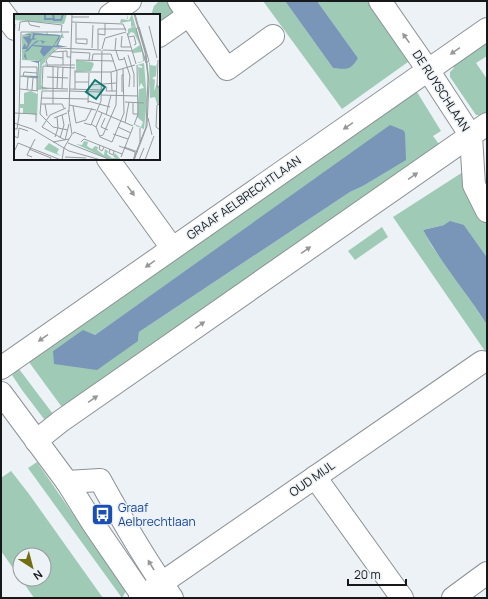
<svg xmlns="http://www.w3.org/2000/svg" width="488" height="599" viewBox="0 0 488 599" font-family="Manrope,sans-serif">
<style>
.green{fill:#9fcbb6;fill-rule:evenodd}
.water{fill:#7995b7}
.lines{fill:none;stroke-linecap:round;stroke-linejoin:round}
.minor-casing{stroke:#8c9195;stroke-width:24}
.minor{stroke:#fff;stroke-width:22}
.oneway{fill:#969798}
.labels{text-anchor:middle;stroke-width:3;stroke-linejoin:round;paint-order:stroke}
.street-label{font-size:12px;fill:#16181a;stroke:#ecf2f6}
.transit-label{font-size:12px;fill:#164399;stroke:#ecf2f6;text-anchor:start}
.inset-river{fill:none;stroke:#7995b7;stroke-width:2}
.inset-road{fill:none;stroke:#969b9e;stroke-width:1}
.view{fill:#0f766e;fill-opacity:0.15;stroke:#0f766e;stroke-width:2}
.inset-edge{fill:none;stroke:#16181a;stroke-width:2}
</style>
<rect width="100%" height="100%" fill="#ecf2f6"/>
<g class="green">
<polygon points="159,1 169,1 173,11 173,18 159,23 159,15 151,15 154,6"/>
<polygon points="263,1 285,1 333,68 358,58 317,1 375,1 415,57 342,109"/>
<polygon points="487,38 487,56 476,63 487,79 487,116 485,117 482,113 479,115 476,115 450,77 450,72 454,68 451,64"/>
<path d="M417,92L441,131L433,136L442,148L64,410L26,358L406,94ZM390,126L403,130L405,160L363,186L350,192L139,332L138,341L53,351L83,331L95,335Z"/>
<polygon points="463,172 487,202 487,260 486,256 464,225 444,225 423,230 432,246 473,304 487,325 487,354 393,217"/>
<polygon points="382,227 388,237 355,260 348,251"/>
<polygon points="19,369 53,414 44,419 22,390 12,375"/>
<polygon points="37,462 126,591 122,598 28,468"/>
<polygon points="11,471 29,494 103,598 34,598 21,579 44,579 44,555 20,555 20,578 1,551 1,478"/>
</g>
<g class="water">
<path d="M285,1H317L358,58C350,71 347,69 333,68Z"/>
<polygon points="390,125 403,130 405,133 406,160 363,186 350,192 139,332 138,341 97,370 54,364 53,351 83,330 95,335"/>
<path d="M450,221L464,225L486,256L487,260V325C467,293 441,263 423,230L444,225Z"/>
</g>
<g class="lines">
<defs>
<g id="minor">
<polyline points="179,1 227,69 273,36"/>
<polyline points="380,1 428,70 471,136 474,185 487,211"/>
<polyline points="1,10 15,29"/>
<polyline points="110,15 130,1"/>
<polyline points="159,36 189,15"/>
<polyline points="108,159 172,248"/>
<polyline points="1,368 487,29"/>
<polyline points="1,393 67,482 92,522 144,598"/>
<polyline points="36,441 61,421 487,124"/>
<polyline points="315,477 402,598"/>
<path d="M67,482L100,480C122,520 145,560 172,598"/>
<polyline points="140,598 482,362"/>
<polyline points="453,598 487,573"/>
</g>
</defs>
<use href="#minor" class="minor-casing"/>
<use href="#minor" class="minor"/>
</g>
<defs><path id="oneway-solid" d="M-6-.8H1V-3.2L6.5 0L1 3.2V.8H-6Z"/></defs>
<g class="oneway">
<use href="#oneway-solid" transform="translate(406 38) rotate(-125)"/>
<use href="#oneway-solid" transform="translate(455 51) rotate(145)"/>
<use href="#oneway-solid" transform="translate(348 126) rotate(145)"/>
<use href="#oneway-solid" transform="translate(413 176) rotate(-35)"/>
<use href="#oneway-solid" transform="translate(131 191) rotate(54)"/>
<use href="#oneway-solid" transform="translate(306 250) rotate(-35)"/>
<use href="#oneway-solid" transform="translate(150 264) rotate(145)"/>
<use href="#oneway-solid" transform="translate(200 325) rotate(-35)"/>
<use href="#oneway-solid" transform="translate(43 338) rotate(145)"/>
<use href="#oneway-solid" transform="translate(93 399) rotate(-35)"/>
<use href="#oneway-solid" transform="translate(151 565) rotate(-121)"/>
</g>
<defs>
<symbol id="bus-square" viewBox="-11 -11 22 22"><rect x="-9" y="-9" width="18" height="18" rx="4" fill="#1a4fb4" stroke="#ecf2f6"/><path d="M-5-6H5V4H4V6H2V4H-2V6H-4V4H-5ZM-3.5-4V0h7V-4ZM-3.5 1.2v1.5H-2V1.2ZM2 1.2v1.5H3.5V1.2Z" fill="#fff"/></symbol>
</defs>
<g fill-rule="evenodd">
<use href="#bus-square" x="90" y="502" width="25" height="25"/>
</g>
<g class="labels">
<g class="street-label">
<text transform="translate(441 91) rotate(57)" y="4">DE RUYSCHLAAN</text>
<text transform="translate(244 198) rotate(-35)" y="4">GRAAF AELBRECHTLAAN</text>
<text transform="translate(312 479) rotate(-35)" y="4">OUD MIJL</text>
</g>
<g class="transit-label">
<text x="118" y="512">Graaf<tspan x="118" dy="14">Aelbrechtlaan</tspan></text>
</g>
</g>
<g transform="translate(14 14)">
<rect width="146" height="146" fill="#ecf2f6"/>
<path d="M0,0H53L50,10L0,6ZM114,0V5L107,6H115L118,0L130,41L131,46L130,47L125,49H123L122,46L123,49L129,47L128,38L119,39L118,36L126,31L120,19L117,18L114,22V15L121,12L117,13V7L106,9L107,5H113ZM33,17L34,20L47,21L48,18L50,24H47L44,31L41,32L48,34H42L31,46L33,52L30,51L32,50L31,48L28,51L27,72L36,75L23,76V64L10,63L9,61L23,62L24,54V62H11L24,64V75L26,47L8,46V21L18,18L32,20ZM62,46L78,48L80,50L77,57L62,58ZM142,46L136,48V51L142,52L143,49L142,62L138,64L141,66L140,77L143,70L146,74V90H143L141,83L136,84L135,49L136,48ZM130,49L133,86L130,115L122,112L121,110L127,113L129,108L123,103L125,75L130,74L127,69L125,74L124,53L128,54V52L123,51ZM17,77L23,80L24,78L23,107V101L9,99V94H6V90H10V79ZM70,127L74,128L73,132L78,135L81,132L84,133L83,136L90,141L91,135L94,137L93,140L98,144H101L99,142L101,139L107,146H96L62,130L68,131ZM35,129L45,135L43,139L47,142L30,135Z" fill="#9fcbb6"/>
<path d="M19,19L46,21L45,25L40,31L42,32L49,19L44,31L54,33H39L25,48L24,75V64L10,62H24V49L16,47H25L30,43L26,38L28,33L18,32L14,37L11,38L13,46L10,43L11,37L22,27L26,26L33,28L38,30L31,27L29,30L26,26L19,31L39,32L45,22L21,21L20,24L23,25L18,26L13,35H8L11,29L12,33L14,30L9,23L17,22L11,20H17V22L16,24L18,25Z" fill="#7995b7"/>
<path class="inset-river" d="M31,0V5H39M39,0L40,6H47L49,0"/>
<path class="inset-road" d="M58,3H75M14,7L16,11L26,13M58,8L109,10L112,17M135,12L143,44M125,13L135,47L132,49L122,15ZM5,17L6,8L14,7L48,11L47,18M113,19L122,50M84,20L91,21V9M108,22L107,33H117M114,23L120,22L122,30L120,31M0,25L1,10M62,29L73,30V25H62M62,29V9M78,34L79,11M84,35V15H112M88,35L91,24L112,18M89,36L118,37M101,36L102,24M102,37L105,46L110,45M39,38L44,34L87,36M57,38L76,39L75,46M114,41L120,60V73M35,42L49,44M110,43L116,62L115,73M62,46L100,47M144,46L143,73H146M78,47L79,40H97L103,58L102,91L89,121L86,122M34,51H61M49,51V37M6,53H23V62M34,53L32,46L39,38L53,37V43H57M61,58H97L121,51M97,58L98,77M6,62L23,64V77M9,62L10,58L23,59M33,63L54,64M61,68H75M77,71L102,69M93,73L92,77H102M6,75L24,77M43,75L44,53M48,75L49,53M54,75L28,74L29,52L61,54M56,75L87,76M61,75V56M13,76L14,63M18,76L19,64M54,77H28L26,100L39,113L54,116M55,77L87,78M108,78V61H110M87,81L124,82M27,84L74,85M74,87L96,93M111,88L130,89M74,89L75,59M119,89V100H124M27,90H48L50,94M31,90L33,102M39,90V53M146,90L143,91L142,113L146,116M55,91L82,96M59,92L62,109L72,106L78,94M52,94L36,101L28,113L51,126L55,110M84,97L119,112M55,98L58,0M0,99L22,100V108M92,101L97,81M40,104L53,99M91,104L87,113L94,116M134,104L138,121M0,109L18,115L55,137L87,146M70,109L77,111L87,87L88,36M111,109L115,88M77,110L82,113L86,123L98,128L110,99L109,55M120,111L124,100L123,51M82,113L88,99M104,113L117,119M126,114V128M0,115H3L5,102L7,18H55M59,120L60,118L72,123M99,120L114,125M0,122L4,124L5,114L14,117M41,123L44,114L43,103M46,124L50,111L48,101M39,128L55,125M67,128L70,125L108,140M54,129L97,146M86,131L85,135L88,137L90,133M105,132L121,138V144M110,133L124,138M15,135L37,144L36,146M96,135L95,139L99,141L100,137M1,136L4,129L47,146M18,143L13,141L21,125M51,143L72,144M107,143L119,113M48,146L50,134L58,120L54,96M119,146L132,113L134,63L131,38L120,0M120,146L133,112L135,69L132,40L121,0M125,146L130,134M131,146L140,122"/>
<path class="view" d="M81,66L91,73L82,85L72,78Z"/>
<rect width="146" height="146" class="inset-edge"/>
</g>
<rect width="488" height="599" fill="none" stroke="#16181a" stroke-width="4"/>
<g transform="translate(32 567) rotate(144)"><circle r="19" fill="#ecf2f6" stroke="#969b9e"/>
<path d="M0-3L7 15L0 10L-7 15Z" fill="#736e0f"/>
<text y="-6" font-size="11" font-weight="bold" text-anchor="middle" fill="#16181a">N</text>
</g>
<path d="M348 579v6h58v-6" fill="none" stroke="#16181a" stroke-width="2"/>
<text x="354" y="579" font-size="12" fill="#16181a" stroke="#ecf2f6" stroke-width="3" paint-order="stroke">20 m</text>
</svg>
